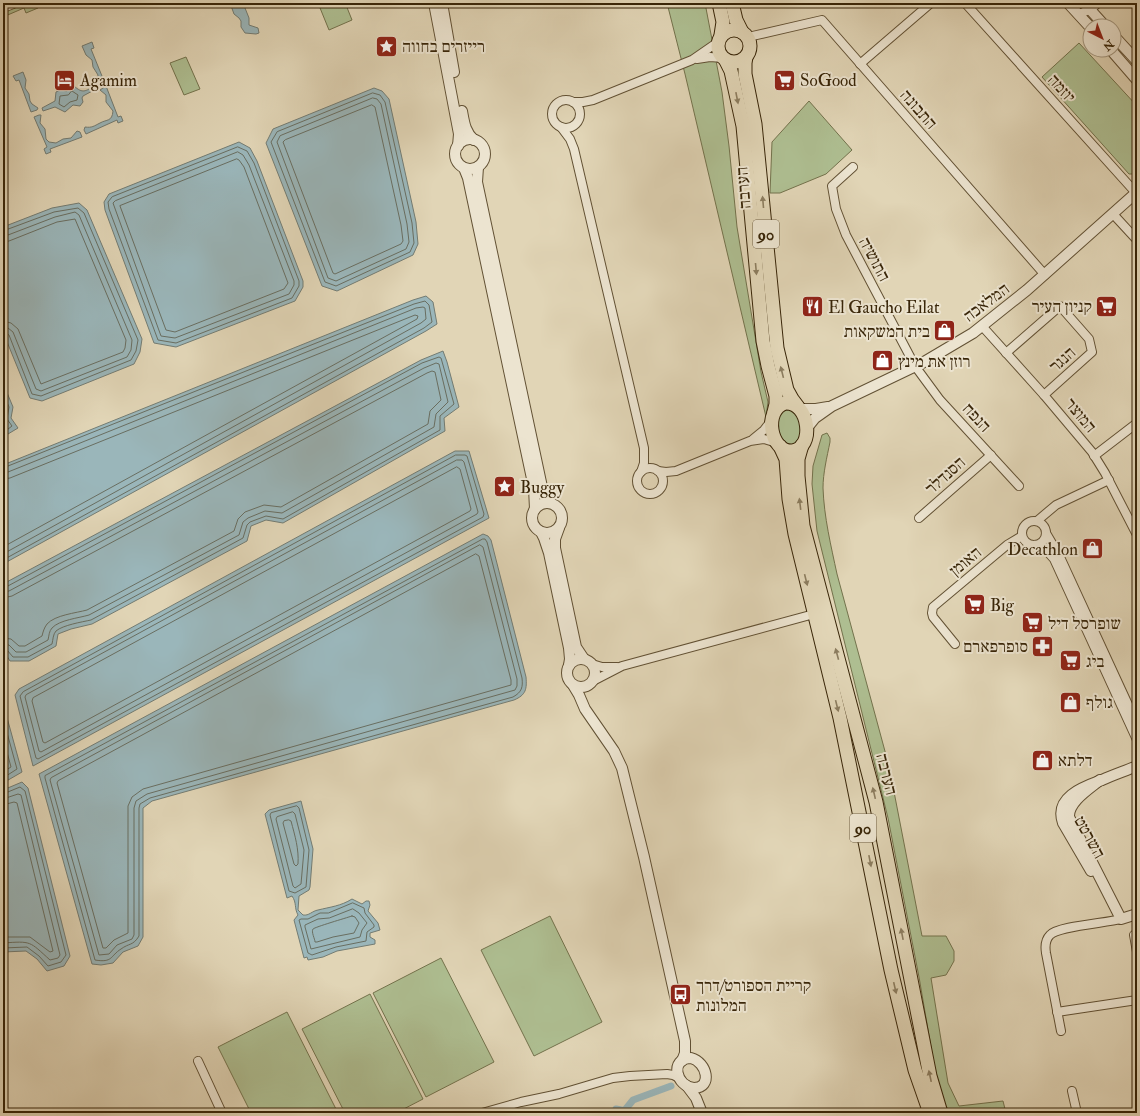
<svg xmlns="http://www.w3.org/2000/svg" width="1140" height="1116" viewBox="0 0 1140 1116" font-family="'IM FELL Double Pica','Frank Ruhl Libre',serif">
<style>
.green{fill:#aebe91;stroke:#73724c}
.water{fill:#9ab6ba;stroke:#737c73}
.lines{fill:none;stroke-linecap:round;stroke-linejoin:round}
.shore{stroke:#696e61;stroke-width:1}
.stream{stroke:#737c73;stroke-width:2}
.canal{stroke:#9ab6ba;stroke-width:7}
.minor-casing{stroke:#625134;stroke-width:10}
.tertiary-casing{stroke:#625134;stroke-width:12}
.trunk-casing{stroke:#382508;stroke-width:15}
.minor{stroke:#ece4d0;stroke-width:8}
.tertiary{stroke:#ece4d0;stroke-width:10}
.trunk{stroke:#e1d5b6;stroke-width:13}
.oneway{fill:#8c7d5f}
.labels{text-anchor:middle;stroke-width:4;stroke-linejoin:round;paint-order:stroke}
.shield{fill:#ece4d0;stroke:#6e5e44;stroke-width:1}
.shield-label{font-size:16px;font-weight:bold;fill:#382508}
.poi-label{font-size:17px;fill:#382508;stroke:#ece4d0;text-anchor:start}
.street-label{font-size:17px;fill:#382508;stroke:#ece4d0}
</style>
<rect width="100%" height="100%" fill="#e1d5b6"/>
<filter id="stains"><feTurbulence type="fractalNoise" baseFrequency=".005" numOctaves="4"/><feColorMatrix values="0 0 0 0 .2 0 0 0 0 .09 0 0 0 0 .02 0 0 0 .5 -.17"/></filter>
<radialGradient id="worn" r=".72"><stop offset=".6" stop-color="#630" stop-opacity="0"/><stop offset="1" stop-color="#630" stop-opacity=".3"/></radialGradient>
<g class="green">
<polygon points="22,3 36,3 38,8 26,13 24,8 3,17 3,10"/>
<polygon points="318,3 347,3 348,4 346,5 352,20 329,30"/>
<polygon points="667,3 705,3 722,92 729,146 737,227 761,372 768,402 766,417 685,74"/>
<polygon points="1079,43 1137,106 1137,171 1133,174 1129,174 1042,77"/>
<polygon points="186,57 200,89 184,95 170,63"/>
<polygon points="809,101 852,150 826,174 780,193 770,193 772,142"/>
<polygon points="791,407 803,424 798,445 785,445 776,429 777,413"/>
<path d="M827,433L830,438V442C827,457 823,473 823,488C824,517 831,546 837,574L889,766L922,936H946L954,951V961L949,970L946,975L931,978L948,1083L959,1106L1003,1101L1006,1113H950L943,1101L937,1082L919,977L888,818L817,531L812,484L813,466L822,435Z"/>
<polygon points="550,916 602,1022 534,1056 481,950"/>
<polygon points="441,958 494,1062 426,1097 373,993"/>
<polygon points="370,994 423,1099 396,1113 345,1113 302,1029"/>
<polygon points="287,1012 338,1113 251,1113 218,1047"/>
</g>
<g class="water">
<polygon points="230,3 243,3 249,18 249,25 258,28 259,33 256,34 245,33 241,27 241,21 239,18 234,14"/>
<polygon points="92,42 94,48 91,49 104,81 98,84 97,81 98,75 93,67 92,60 86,55 82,46"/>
<polygon points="23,72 26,80 25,88 29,94 30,101 32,104 38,108 37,110 31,112 19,80 16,81 13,76"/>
<path d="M71,86H74C83,94 85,91 95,86L96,89L83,96L82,98L83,102L80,106L73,105L65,112L55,107L43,111L42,108L55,101L56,92L60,90L67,91Z"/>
<path d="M106,86L118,117L121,116L123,121L118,123L117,120L86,134L84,130L85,127C92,128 94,126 100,123C107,119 112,122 113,111L106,102V95L100,90Z"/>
<polygon points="374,88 382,91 389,99 416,222 418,244 413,255 337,291 322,286 266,143 273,129"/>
<polygon points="39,115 41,115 40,123 45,129 46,139 49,142 56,143 63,139 71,138 77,131 80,132 82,137 50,149 51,152 46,154 44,149 47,147 34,117"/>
<polygon points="239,142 250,148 257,161 303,281 303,287 295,301 176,347 154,343 105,210 104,202 109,194"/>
<polygon points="79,203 87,210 142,339 140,352 134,364 42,401 30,398 3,332 3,227 52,208"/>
<polygon points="426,296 433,302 437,324 426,331 3,564 3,465 413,300"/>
<polygon points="443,351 447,362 459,407 444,418 445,431 283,523 266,520 251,526 247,541 92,624 71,629 58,634 56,646 29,661 10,661 3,650 3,584 421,360"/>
<polygon points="3,383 13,407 11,418 18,428 3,437"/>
<polygon points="455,451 469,451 489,518 33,766 15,695 19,689"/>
<path d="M483,534L488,536L491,540L526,677C527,689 526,695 514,700L152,801L143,808V937L138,946L123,952L113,963L101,965L92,964L39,774Z"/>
<polygon points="3,703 22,772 3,783"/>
<polygon points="22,782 28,788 70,956 64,966 47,971 37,959 26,951 3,952 3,790"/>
<path d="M301,801L313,849L310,887L309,890L299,896L298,910L303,915C309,916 312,911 318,910C330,907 341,906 352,899L362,904L366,901H369L370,905L368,911L378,923L380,930L370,933V937L375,940V944L337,951L323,957L308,960L307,957L304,958L294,920L298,915C294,908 297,903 292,896L287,898L265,814L269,810Z"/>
</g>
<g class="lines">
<g class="shore">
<polygon points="72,91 78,95 77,100 70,102 64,107 59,104 60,96 68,95"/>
<polygon points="373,93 380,95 385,102 412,223 414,243 410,252 336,286 325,282 271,142 277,132"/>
<polygon points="373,98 377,99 381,104 407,224 409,242 406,249 336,281 328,278 277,142 280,136"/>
<polygon points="372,105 375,107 401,225 403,241 401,244 335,274 333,273 283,142 285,140"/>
<polygon points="238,147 247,151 254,163 299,281 299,286 292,298 176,343 158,340 109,209 108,202 112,197"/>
<polygon points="238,152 243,155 249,165 294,281 294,285 289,294 175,338 161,336 113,203 115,201"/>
<polygon points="237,159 239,160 244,167 288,283 284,289 175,332 166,330 120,206"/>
<polyline points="3,231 54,212 78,208 84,213 138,340 136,351 131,360 41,396 32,394 9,335 6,333 3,332"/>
<polyline points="3,236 8,235 55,217 75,212 79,215 132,340 131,350 127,357 41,391 36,389 13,332 8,328 3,327"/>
<polyline points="3,242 9,241 57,222 75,219 126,340 125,348 123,352 41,384 18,329 11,323 3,321"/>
<polyline points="3,393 9,407 7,419 12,426 3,433"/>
<polygon points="456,455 465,455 467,456 484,514 483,517 38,759 36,758 20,696 23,692"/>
<polygon points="457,460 462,460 464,462 478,512 477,514 41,752 39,751 25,697 26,695"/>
<polygon points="457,467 460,469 471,509 470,511 45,743 43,742 32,701 33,698"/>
<polyline points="3,468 414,304 425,301 429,305 432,322 424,328 3,560"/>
<polyline points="3,473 8,472 416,308 423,307 425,308 426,319 421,323 3,554"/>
<polyline points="3,479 10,478 415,315 418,316 417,319 3,547"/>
<path d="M483,539H485L487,542L522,678C523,687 522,692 513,697L150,798L140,804L139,808V936C133,946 129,943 121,949C110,956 113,963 95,960L45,778V776Z"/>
<polygon points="480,545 483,547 517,679 517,686 515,690 147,794 136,801 134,808 134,935 132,939 117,945 109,954 99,955 50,780 51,778"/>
<polygon points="476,554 479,556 511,680 511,685 143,789 132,797 128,806 128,933 114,940 106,948 103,948 57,783 58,781"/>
<path d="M3,587H6L422,363L439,357L441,358L454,404L440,416V430L283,519L266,516L250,522L247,525L243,538L91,620C82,622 63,625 56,631C53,634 53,640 52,644L28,657H13L7,650L3,649"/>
<path d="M3,592L9,591L424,368L436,363L439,364L448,402L436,414L434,427L282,513L265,511L248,518L243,522L239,535L89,615C79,618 59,620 52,628C49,631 49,636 48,640L26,652H16L9,645L3,644"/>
<path d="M3,598L12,596L427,373L432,371L435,372L441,400L430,411L428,424L281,507L264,505L245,512L238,519L234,531L87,610C76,613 55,615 47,624C44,628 43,632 42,636L25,646H19L11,639L3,638"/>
<polyline points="3,718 17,769 3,778"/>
<polyline points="3,737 11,767 3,772"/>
<polyline points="3,794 20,787 25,791 66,955 61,962 48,966 39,956 27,947 3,948"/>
<path d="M3,799L18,794L21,795L60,955L58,958L50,960C29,941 32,941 3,943"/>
<polyline points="3,805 14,802 17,803 53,951 50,952 30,937 3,937"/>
<polygon points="297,806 299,808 309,850 306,887 295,893 289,891 270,815 271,813"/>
<polygon points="293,812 295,814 304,850 301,884 295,888 293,886 276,819 277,817"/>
<path d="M289,820L291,821C295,836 299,849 298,864L296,866L294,864L283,823L284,821Z"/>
<polygon points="353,903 364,908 365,913 374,925 374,927 367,932 366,941 336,947 312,955 308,953 299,920 301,919 308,919 320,913 328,913"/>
<polygon points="353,909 359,913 367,923 362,930 360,937 311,949 305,927 305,925 318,919 329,918"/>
<path d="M352,916L355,917L359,923L354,933L333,937L317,942H315C315,939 311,932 313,929C315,927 346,918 352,916Z"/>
</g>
<polyline class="stream" points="583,1113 616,1109"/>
<g class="canal">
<polyline points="616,1109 635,1113"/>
<polyline points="625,1110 633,1100 671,1086"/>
</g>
<defs>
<g id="minor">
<polyline points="965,3 1136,193"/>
<polyline points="1078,14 1090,10 1098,3"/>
<polyline points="748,37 822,20 1045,275"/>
<polyline points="697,59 710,57 723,58"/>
<polyline points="860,64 931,3"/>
<circle cx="566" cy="114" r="14"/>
<polyline points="573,102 583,102 593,100 692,60 718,42"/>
<polyline points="561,127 570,139 574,149 644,448 644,463 641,472"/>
<polyline points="853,167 832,186 836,209 846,235 915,366 940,400 1019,486"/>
<polyline points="1113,214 1137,240"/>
<polyline points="982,326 1044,395 1092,452 1105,473 1137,535"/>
<polyline points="1006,353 1060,306 1089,339 1092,352 1044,395"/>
<polyline points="753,439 764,430 771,421"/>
<polyline points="1094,456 1137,423"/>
<circle cx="650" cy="481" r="13"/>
<polyline points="658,471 666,472 676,471 750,441 764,439 777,443"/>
<polyline points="919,518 991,455"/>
<circle cx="1034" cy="533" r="12"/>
<polyline points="1037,521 1056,505 1109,480"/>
<polyline points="1046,533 1060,557 1137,724"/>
<polyline points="1035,545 1045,549 1054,559 1137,740"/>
<polyline points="955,644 933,617 932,613 933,607 1007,545 1022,536"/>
<polyline points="592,664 602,667 617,667"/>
<polyline points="593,681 622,666 814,614"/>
<polyline points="1134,935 1137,952"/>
<polyline points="1057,1012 1137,1000"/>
<path d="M1061,1031L1046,953C1045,947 1045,940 1050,935C1058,926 1107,923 1121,919"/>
<polyline points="198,1061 222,1113"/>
<polyline points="1072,1091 1077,1113"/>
<polyline points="482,1113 521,1102 559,1094 613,1078 630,1076 667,1074 673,1075 679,1078"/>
</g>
<g id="tertiary">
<polyline points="434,3 459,134 458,146"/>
<polyline points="442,3 454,72"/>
<polyline points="1068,3 1090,27"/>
<polyline points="1084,3 1105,26"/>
<polyline points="3,7 13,3"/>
<polyline points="1114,36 1137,61"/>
<polyline points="1111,50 1137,80"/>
<path d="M462,111C464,122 465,132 474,140"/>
<circle cx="470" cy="154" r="15"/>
<polyline points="478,167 477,182 542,487 545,496 551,503"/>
<polyline points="464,168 468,178 534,488 535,509"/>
<polyline points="800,409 816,409 828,407"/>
<polyline points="807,428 815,418 832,406 924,362 973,333 1027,290 1137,192"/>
<circle cx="547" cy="518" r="15"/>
<polyline points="559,528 555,539 555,548 576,647 584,659"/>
<polyline points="541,532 544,538 549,553 569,648 570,659 569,665"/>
<circle cx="581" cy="673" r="14"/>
<polyline points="573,685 579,695 585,709 614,751 622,768 644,857 685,1041 685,1053 682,1061"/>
<path d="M1100,780C1089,789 1068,802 1069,817L1121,919L1137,914"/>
<path d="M1091,871L1063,823C1054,797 1083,787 1102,780C1113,775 1125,771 1137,766"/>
<path d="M691,1058C707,1062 713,1088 694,1088C676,1087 669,1058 691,1058Z"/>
<polyline points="687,1086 696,1098 702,1113"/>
</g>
<g id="trunk">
<polyline points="719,3 723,22 721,35"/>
<polyline points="732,3 736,20 742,32"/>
<circle cx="734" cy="46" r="16"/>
<polyline points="746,57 745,63 745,74 755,124 777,348 787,390 792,399 798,407"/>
<polyline points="726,61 731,71 743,126 763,341 768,366 776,396 776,404 774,412"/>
<path d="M785,403C810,401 815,449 792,451C770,452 763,410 785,403Z"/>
<polyline points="802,445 798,459 798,476 803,526 876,802 930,1076 941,1113"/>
<polyline points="780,446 786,459 789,499 795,534 840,718 891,970 915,1070 930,1113"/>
</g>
</defs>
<use href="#minor" class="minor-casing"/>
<use href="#tertiary" class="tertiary-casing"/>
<use href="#trunk" class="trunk-casing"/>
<use href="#minor" class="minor"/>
<use href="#tertiary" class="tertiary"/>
<use href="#trunk" class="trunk"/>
</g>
<defs><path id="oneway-solid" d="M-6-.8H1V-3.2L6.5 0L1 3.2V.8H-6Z"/></defs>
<g class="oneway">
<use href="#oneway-solid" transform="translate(737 98) rotate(79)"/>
<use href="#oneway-solid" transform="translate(763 202) rotate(-95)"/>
<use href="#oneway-solid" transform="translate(756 269) rotate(85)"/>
<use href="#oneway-solid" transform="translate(782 372) rotate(-104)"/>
<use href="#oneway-solid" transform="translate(800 504) rotate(-97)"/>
<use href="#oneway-solid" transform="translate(806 580) rotate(76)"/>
<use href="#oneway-solid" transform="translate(837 654) rotate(-105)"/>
<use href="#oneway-solid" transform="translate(837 706) rotate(76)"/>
<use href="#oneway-solid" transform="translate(874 793) rotate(-103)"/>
<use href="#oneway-solid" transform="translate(870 861) rotate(79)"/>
<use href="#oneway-solid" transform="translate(902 934) rotate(-101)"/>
<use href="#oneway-solid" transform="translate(895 988) rotate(77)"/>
<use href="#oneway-solid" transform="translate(930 1076) rotate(-102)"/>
</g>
<defs>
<symbol id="sight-square" viewBox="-11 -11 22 22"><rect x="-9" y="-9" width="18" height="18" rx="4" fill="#8f2418" stroke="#ece4d0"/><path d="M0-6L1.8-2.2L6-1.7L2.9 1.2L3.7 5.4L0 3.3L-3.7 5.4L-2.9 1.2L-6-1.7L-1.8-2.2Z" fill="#fff"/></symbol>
<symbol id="hotel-square" viewBox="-11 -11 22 22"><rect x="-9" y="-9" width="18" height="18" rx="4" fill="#8f2418" stroke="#ece4d0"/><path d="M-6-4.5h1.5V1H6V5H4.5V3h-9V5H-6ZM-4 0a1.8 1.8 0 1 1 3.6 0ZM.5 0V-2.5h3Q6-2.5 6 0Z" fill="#fff"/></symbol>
<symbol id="supermarket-square" viewBox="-11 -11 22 22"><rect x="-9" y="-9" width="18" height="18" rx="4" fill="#8f2418" stroke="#ece4d0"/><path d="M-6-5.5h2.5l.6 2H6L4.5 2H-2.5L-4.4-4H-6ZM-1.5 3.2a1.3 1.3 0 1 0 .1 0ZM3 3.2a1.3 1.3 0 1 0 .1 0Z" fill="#fff"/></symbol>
<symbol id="restaurant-square" viewBox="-11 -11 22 22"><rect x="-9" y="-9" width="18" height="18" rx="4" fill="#8f2418" stroke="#ece4d0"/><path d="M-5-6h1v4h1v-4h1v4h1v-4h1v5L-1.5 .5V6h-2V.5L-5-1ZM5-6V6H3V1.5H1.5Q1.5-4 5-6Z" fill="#fff"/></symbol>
<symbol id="shop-square" viewBox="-11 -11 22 22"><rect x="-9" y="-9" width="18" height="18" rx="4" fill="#8f2418" stroke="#ece4d0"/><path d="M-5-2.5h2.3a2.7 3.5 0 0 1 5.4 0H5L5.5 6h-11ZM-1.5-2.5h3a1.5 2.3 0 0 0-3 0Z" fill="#fff"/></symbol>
<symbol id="pharmacy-square" viewBox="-11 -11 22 22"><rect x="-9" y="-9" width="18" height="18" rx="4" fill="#8f2418" stroke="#ece4d0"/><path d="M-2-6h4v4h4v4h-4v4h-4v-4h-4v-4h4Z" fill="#fff"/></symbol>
<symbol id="bus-square" viewBox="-11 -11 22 22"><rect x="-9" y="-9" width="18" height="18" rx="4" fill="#8f2418" stroke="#ece4d0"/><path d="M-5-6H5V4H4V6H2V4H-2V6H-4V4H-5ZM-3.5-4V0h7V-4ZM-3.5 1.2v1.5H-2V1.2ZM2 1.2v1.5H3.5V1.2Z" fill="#fff"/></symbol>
</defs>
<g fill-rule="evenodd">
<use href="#sight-square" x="374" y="34" width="25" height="25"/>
<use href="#hotel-square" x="52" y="68" width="25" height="25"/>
<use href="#supermarket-square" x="772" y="68" width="25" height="25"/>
<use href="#supermarket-square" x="1094" y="294" width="25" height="25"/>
<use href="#restaurant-square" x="800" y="294" width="25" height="25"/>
<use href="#shop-square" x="932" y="318" width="25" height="25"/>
<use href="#shop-square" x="870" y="348" width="25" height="25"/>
<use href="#sight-square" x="492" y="474" width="25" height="25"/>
<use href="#shop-square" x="1080" y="536" width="25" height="25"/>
<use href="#supermarket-square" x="962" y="592" width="25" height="25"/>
<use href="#supermarket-square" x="1020" y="610" width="25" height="25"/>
<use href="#pharmacy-square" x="1030" y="634" width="25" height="25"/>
<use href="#supermarket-square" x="1058" y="648" width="25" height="25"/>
<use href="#shop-square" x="1058" y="690" width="25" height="25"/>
<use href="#shop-square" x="1030" y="748" width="25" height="25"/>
<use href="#bus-square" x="668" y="982" width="25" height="25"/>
</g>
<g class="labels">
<g class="shield">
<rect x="753" y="220" width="26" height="28" rx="3"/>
<rect x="850" y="814" width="26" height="28" rx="3"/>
</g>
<g class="shield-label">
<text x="766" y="240">90</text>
<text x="863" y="834">90</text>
</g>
<g class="poi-label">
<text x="402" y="52">רייזרים בחווה</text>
<text x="80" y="86">Agamim</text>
<text x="800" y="86">SoGood</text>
<text x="1092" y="312" text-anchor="end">קניון העיר</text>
<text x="828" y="313">El Gaucho Eilat</text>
<text x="930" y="337" text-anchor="end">בית המשקאות</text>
<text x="898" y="367">רוזן את מינץ</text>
<text x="520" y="493">Buggy</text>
<text x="1078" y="555" text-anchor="end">Decathlon</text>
<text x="990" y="611">Big</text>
<text x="1048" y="629">שופרסל דיל</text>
<text x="1028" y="652" text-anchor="end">סופרפארם</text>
<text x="1086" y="667">ביג</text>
<text x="1086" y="708">גולף</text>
<text x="1058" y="766">דלתא</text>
<text x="696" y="991">קריית הספורט/דרך<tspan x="696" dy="20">המלונות</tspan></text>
</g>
<g class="street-label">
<text transform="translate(1062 88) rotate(48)" y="6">יוזמה</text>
<text transform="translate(919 109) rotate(49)" y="6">התבונה</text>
<text transform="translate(743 188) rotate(-95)" y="6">הערבה</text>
<text transform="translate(875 259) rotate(62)" y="6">התושיה</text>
<text transform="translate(986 302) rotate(-37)" y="6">המלאכה</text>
<text transform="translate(1062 359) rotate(-42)" y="6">הנגר</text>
<text transform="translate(1081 415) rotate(50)" y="6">המוצר</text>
<text transform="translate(977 417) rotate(47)" y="6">הנפח</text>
<text transform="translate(945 475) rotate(-42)" y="6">הסנדלר</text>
<text transform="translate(965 561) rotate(-40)" y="6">האומן</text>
<text transform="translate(887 774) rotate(76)" y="6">הערבה</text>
<text transform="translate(1090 837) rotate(61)" y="6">השרטט</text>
</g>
</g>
<rect width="1140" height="1116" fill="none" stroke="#e1d5b6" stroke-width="16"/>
<rect x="4" y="4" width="1132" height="1108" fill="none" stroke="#382508" stroke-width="2"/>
<rect x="8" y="8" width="1124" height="1100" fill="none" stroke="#382508"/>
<g transform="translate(1102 38) rotate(138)"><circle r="19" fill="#ece4d0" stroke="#a49880"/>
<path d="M0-3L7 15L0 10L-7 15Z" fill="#8f2418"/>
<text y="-6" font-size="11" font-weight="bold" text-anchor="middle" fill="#382508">N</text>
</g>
<rect width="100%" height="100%" filter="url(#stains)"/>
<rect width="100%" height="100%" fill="url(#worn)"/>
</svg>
